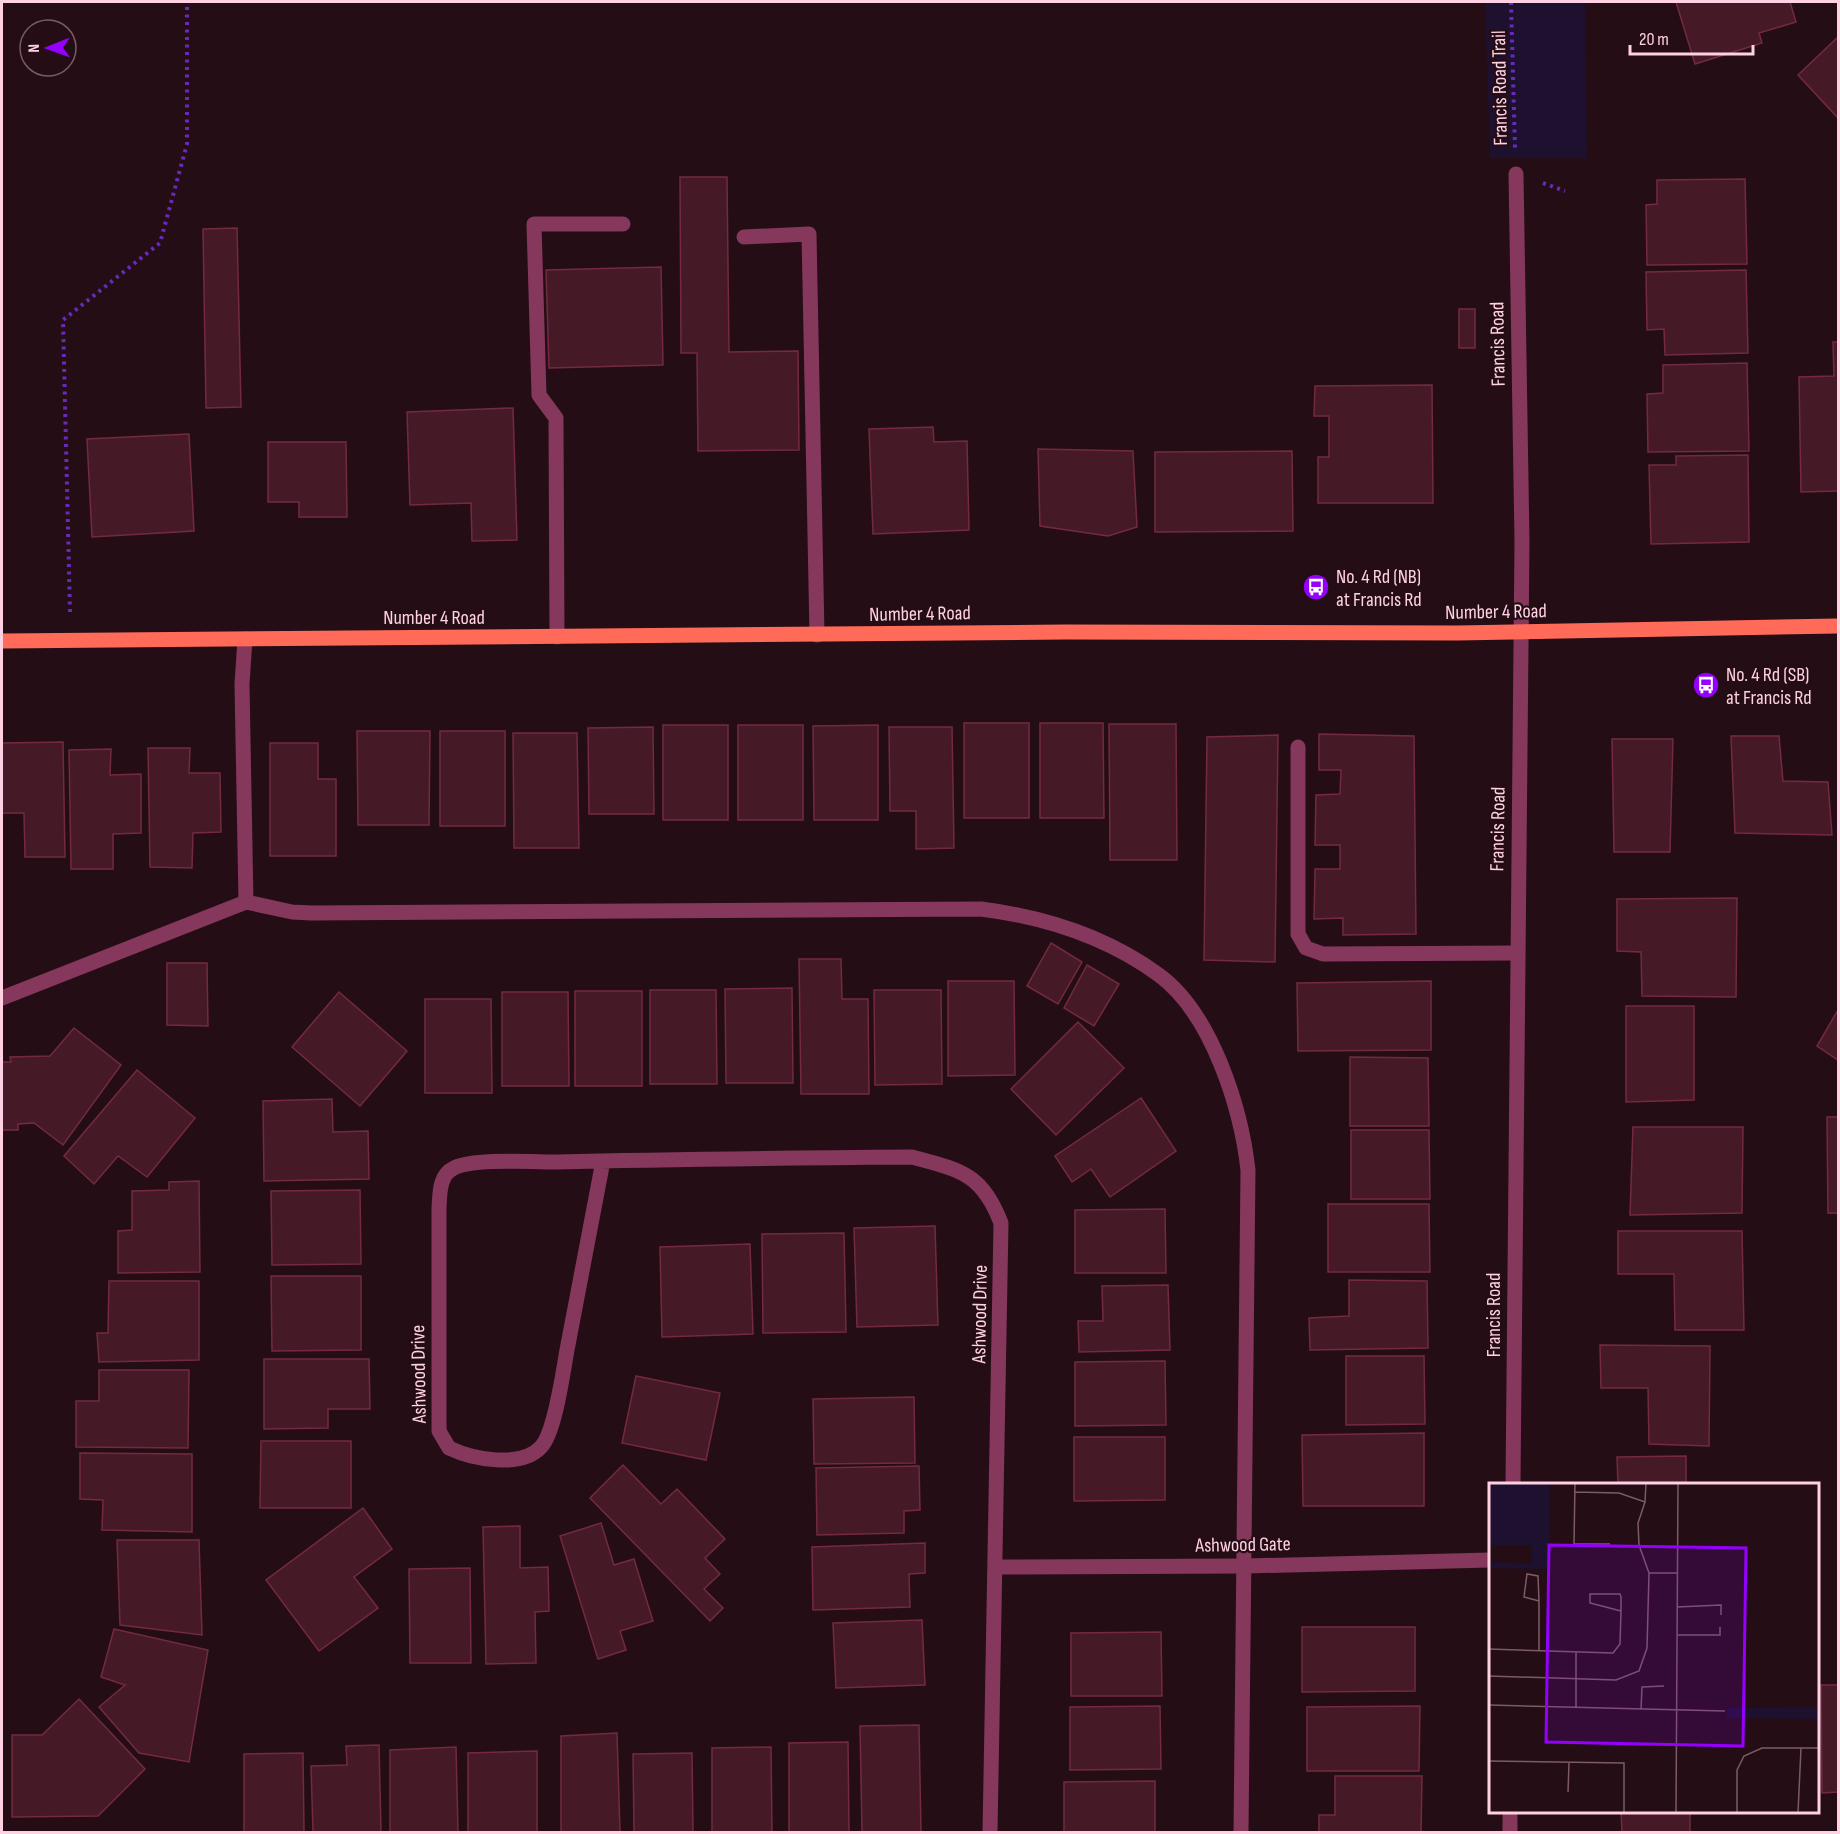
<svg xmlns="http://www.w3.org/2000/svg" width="1840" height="1834" viewBox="0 0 1840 1834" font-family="'Sofia Sans Condensed',sans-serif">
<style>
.green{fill:#1e102f}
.building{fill:#461927;stroke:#732a41;stroke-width:1.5}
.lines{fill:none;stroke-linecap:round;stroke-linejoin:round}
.path{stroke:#682aba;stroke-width:4;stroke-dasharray:3 4.5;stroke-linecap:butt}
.minor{stroke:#85375c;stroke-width:15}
.major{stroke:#ff6b58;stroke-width:15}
.labels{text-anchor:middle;stroke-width:4.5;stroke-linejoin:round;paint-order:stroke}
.street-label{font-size:20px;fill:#ffd1e3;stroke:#240d15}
.poi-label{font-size:20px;fill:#ffd1e3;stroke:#240d15;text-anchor:start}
.inset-road{fill:none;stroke:#7c5b67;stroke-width:1.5}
.view{fill:#9500fc;fill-opacity:0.15;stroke:#9500fc;stroke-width:3}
.inset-edge{fill:none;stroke:#ffd1e3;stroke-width:3}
</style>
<rect width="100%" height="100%" fill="#240d15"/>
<polygon class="green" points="1485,2 1585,2 1587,158 1490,158"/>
<g class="building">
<polygon points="1676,2 1790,2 1796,22 1759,33 1762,43 1695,64"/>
<polygon points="1838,37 1838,118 1798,75"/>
<polygon points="680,177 727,177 729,352 798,351 799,450 698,451 697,353 681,353"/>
<polygon points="1745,179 1747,264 1647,265 1646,205 1657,204 1657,180"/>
<polygon points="237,228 241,407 206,408 203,229"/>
<polygon points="661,267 663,365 549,368 546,270"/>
<polygon points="1746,270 1748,353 1665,355 1664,329 1647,330 1646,272"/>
<rect x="1459" y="309" width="16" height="39"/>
<polygon points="1833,342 1838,342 1838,491 1801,492 1799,377 1834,376"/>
<polygon points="1747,363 1749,451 1648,452 1647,394 1663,393 1663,365"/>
<polygon points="1432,385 1433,503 1318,503 1318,457 1329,457 1329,416 1314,416 1315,386"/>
<polygon points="513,408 517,540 472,541 471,503 410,505 407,412"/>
<polygon points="933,427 934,442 967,441 969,530 873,534 869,429"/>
<polygon points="189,434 194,531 92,537 87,439"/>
<polygon points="268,442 346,442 347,517 299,517 299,502 268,502"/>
<polygon points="1038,449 1133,451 1137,527 1108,536 1040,526"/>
<polygon points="1292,451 1293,531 1155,532 1155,452"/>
<polygon points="1748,455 1749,542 1651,544 1649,465 1676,465 1676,456"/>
<rect x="964" y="723" width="65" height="95"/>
<polygon points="1040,723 1103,723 1104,818 1040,818"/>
<polygon points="1109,724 1176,724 1177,860 1110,860"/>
<rect x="663" y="725" width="65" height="95"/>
<rect x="738" y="725" width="65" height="95"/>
<polygon points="878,725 878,820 814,820 813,726"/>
<polygon points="653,727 654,814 589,814 588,728"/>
<polygon points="889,727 952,727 954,848 916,849 916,811 890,811"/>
<polygon points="357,731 430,731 429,825 358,825"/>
<rect x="440" y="731" width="65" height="95"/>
<polygon points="513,733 577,733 579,848 514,848"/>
<polygon points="1319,734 1414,736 1416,934 1343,935 1343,918 1314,919 1315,869 1340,869 1340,845 1315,845 1316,795 1340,794 1341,770 1319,770"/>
<polygon points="1278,735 1275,962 1204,960 1207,737"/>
<polygon points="1731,736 1779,736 1783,781 1828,782 1832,835 1735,833"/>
<polygon points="1612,739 1673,739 1670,852 1614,852"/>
<polygon points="63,742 65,857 25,857 24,813 2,813 2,743"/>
<polygon points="270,743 318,743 318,779 336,779 336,856 270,856"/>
<polygon points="148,748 190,748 189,773 220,773 221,832 193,833 192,868 150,867"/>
<polygon points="111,749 110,775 141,774 141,833 113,834 113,869 71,869 69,750"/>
<polygon points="1737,898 1736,997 1642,996 1641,952 1617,951 1617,899"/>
<polygon points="1051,943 1082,962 1058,1004 1027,986"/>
<polygon points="799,959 841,959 842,999 868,999 869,1094 801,1094"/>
<polygon points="167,963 207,963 208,1026 167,1025"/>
<polygon points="1087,965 1119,984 1094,1026 1064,1008"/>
<polygon points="948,981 1014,981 1015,1075 948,1076"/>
<polygon points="1431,981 1431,1050 1298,1051 1297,983"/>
<polygon points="792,988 793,1083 726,1083 725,989"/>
<polygon points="650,990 716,990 717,1084 650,1084"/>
<polygon points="874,990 941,990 942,1084 875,1085"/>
<rect x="575" y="991" width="67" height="95"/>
<polygon points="339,992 407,1051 360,1106 292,1047"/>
<polygon points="502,992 568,992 569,1086 502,1086"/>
<polygon points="425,999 491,999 492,1093 425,1093"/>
<polygon points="1626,1006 1694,1006 1694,1100 1626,1102"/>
<polygon points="1838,1010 1838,1060 1817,1046"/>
<polygon points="1078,1022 1124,1068 1056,1135 1011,1089"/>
<polygon points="74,1028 121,1065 63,1145 34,1123 18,1124 18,1130 2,1130 2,1062 11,1062 10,1057 50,1056"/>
<polygon points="1350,1057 1428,1058 1429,1126 1350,1126"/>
<polygon points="137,1070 195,1118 147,1177 118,1156 94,1184 64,1156"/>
<polygon points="1141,1098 1176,1151 1110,1197 1091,1169 1072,1182 1055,1156"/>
<polygon points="332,1099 333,1132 368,1131 369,1179 264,1181 263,1101"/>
<polygon points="1827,1117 1838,1117 1838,1213 1828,1213"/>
<polygon points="1633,1127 1743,1127 1742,1213 1630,1215"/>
<polygon points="1351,1130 1429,1130 1430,1199 1351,1199"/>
<polygon points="199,1181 200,1272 118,1273 118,1231 132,1230 132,1191 169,1190 169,1182"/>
<polygon points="360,1190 361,1264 272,1265 271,1191"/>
<polygon points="1328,1204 1429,1204 1430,1272 1328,1272"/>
<polygon points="1165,1209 1166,1273 1075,1273 1075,1210"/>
<polygon points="935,1226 938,1325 857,1327 854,1228"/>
<polygon points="1618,1231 1742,1231 1744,1330 1675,1330 1674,1274 1618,1274"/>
<polygon points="844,1233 846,1332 763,1333 762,1234"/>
<polygon points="750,1244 753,1334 662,1337 660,1247"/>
<polygon points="271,1276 361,1276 361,1350 272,1351"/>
<polygon points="1349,1280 1427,1281 1428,1348 1310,1350 1309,1318 1349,1316"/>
<polygon points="109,1281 199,1281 199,1360 99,1362 97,1333 108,1333"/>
<polygon points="1168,1285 1170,1350 1079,1352 1078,1321 1103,1321 1102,1286"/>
<polygon points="1600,1345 1710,1346 1709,1446 1649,1444 1648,1388 1601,1388"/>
<polygon points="1346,1356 1424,1356 1425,1424 1346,1425"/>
<polygon points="264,1359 369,1359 370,1409 328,1409 328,1428 264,1429"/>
<polygon points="1165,1361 1166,1425 1075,1426 1075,1362"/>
<polygon points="99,1370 189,1370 188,1448 76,1447 76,1401 99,1401"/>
<polygon points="636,1376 720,1393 706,1460 622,1443"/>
<polygon points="914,1397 915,1463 814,1464 813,1399"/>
<polygon points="1424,1433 1424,1506 1303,1506 1302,1435"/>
<polygon points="1074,1437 1165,1437 1165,1500 1074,1501"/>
<polygon points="261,1441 351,1441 351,1508 260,1508"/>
<polygon points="80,1453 192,1454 192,1532 102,1530 103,1500 80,1499"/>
<polygon points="1686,1456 1686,1484 1618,1484 1617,1457"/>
<polygon points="623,1465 661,1504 677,1489 725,1539 705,1558 720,1574 704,1589 723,1608 710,1621 590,1498"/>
<polygon points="919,1466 920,1510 904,1511 904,1533 817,1535 816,1468"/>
<polygon points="363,1508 392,1549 354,1577 378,1608 319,1651 266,1580"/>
<polygon points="601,1523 614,1565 634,1559 653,1621 620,1631 626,1650 598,1659 560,1536"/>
<polygon points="520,1526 520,1568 548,1567 549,1611 535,1612 536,1663 486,1664 483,1527"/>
<polygon points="117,1540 199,1540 202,1635 120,1625"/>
<polygon points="925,1543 925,1573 909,1574 910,1607 813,1610 812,1547"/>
<polygon points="470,1568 471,1663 410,1663 409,1569"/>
<polygon points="922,1620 925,1685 836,1688 833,1623"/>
<polygon points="1302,1627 1415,1627 1415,1691 1302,1692"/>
<polygon points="114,1629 208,1650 189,1762 139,1753 99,1707 125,1685 101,1677"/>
<polygon points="1161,1632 1162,1696 1071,1696 1071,1633"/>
<polygon points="1821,1685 1838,1685 1838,1792 1822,1793"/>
<polygon points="79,1699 145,1769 98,1816 12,1817 12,1735 42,1735"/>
<polygon points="1160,1706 1161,1769 1070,1770 1070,1707"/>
<polygon points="1420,1706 1419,1771 1307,1771 1307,1707"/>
<polygon points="919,1725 921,1832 862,1832 860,1726"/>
<polygon points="617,1733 620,1832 561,1832 561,1736"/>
<polygon points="848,1742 849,1832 789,1832 789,1743"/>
<polygon points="379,1745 381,1832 313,1832 311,1766 347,1765 346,1746"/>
<polygon points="456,1747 458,1832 390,1832 390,1750"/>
<polygon points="771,1747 772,1832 712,1832 712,1748"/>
<polygon points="537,1751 537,1832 468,1832 468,1753"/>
<polygon points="303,1753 304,1832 244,1832 244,1754"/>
<polygon points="692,1753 693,1832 634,1832 633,1754"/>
<polygon points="1335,1776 1422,1776 1421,1832 1319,1832 1319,1815 1335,1815"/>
<polygon points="1155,1781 1155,1832 1064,1832 1064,1782"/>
<polygon points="1621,1812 1690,1812 1690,1832 1622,1832"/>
</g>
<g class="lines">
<g class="path">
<polyline points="1511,2 1515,148"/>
<polyline points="1543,183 1565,191"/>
<polyline points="70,612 63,320 160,243 187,144 187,2"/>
</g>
<g class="minor">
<polyline points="744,237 809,234 817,635"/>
<polyline points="557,637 556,418 539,395 534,224 623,224"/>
<polyline points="245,639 242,684 246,902"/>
<polyline points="1298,747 1298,934 1306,948 1323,954 1517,953"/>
<path d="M2,998L246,902L292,912L311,913L981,909C1044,917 1107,937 1159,975C1212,1014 1241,1108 1248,1170L1241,1832"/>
<path d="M603,1161C591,1224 579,1287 567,1350C563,1372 555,1433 541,1447C521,1469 472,1459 449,1448L439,1431V1208C440,1193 439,1175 454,1168C474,1158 533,1162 558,1162C676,1159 794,1158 912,1157C960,1170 982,1173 1001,1223L990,1832"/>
<polyline points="1513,1484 1522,541 1516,174"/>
<polyline points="996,1567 1246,1566 1490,1560"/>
<polyline points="1510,1832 1510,1812"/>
</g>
<polyline class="major" points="2,641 1065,632 1458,633 1838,626"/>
</g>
<defs>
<symbol id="bus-disc" viewBox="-11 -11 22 22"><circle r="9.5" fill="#9500fc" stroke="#240d15"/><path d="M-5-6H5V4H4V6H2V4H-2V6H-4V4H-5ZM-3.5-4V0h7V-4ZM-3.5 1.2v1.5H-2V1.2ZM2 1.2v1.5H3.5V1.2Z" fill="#fff"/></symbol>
</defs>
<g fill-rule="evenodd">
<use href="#bus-disc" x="1301" y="572" width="30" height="30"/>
<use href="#bus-disc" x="1691" y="670" width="30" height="30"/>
</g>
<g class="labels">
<g class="street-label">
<text transform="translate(1499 88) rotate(-91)" y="7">Francis Road Trail</text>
<text transform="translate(1497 344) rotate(-91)" y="7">Francis Road</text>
<text transform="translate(1496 611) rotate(-1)" y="7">Number 4 Road</text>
<text transform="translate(920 613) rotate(-1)" y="7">Number 4 Road</text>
<text x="434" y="624">Number 4 Road</text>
<text transform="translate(1497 829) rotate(-89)" y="7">Francis Road</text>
<text transform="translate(979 1314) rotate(-89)" y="7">Ashwood Drive</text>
<text transform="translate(1493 1315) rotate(-90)" y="7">Francis Road</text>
<text transform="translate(418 1374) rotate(-91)" y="7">Ashwood Drive</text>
<text transform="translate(1243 1544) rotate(-1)" y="7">Ashwood Gate</text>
</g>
<g class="poi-label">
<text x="1336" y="583">No. 4 Rd (NB)<tspan x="1336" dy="23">at Francis Rd</tspan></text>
<text x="1726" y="681">No. 4 Rd (SB)<tspan x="1726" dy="23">at Francis Rd</tspan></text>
</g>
</g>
<g transform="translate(1489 1483)">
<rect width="330" height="330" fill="#240d15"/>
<path d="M0,0H60V86L0,85V79L43,81V62H0ZM330,224V236L237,235L238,225Z" fill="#1e102f"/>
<path class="inset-road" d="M86,0L85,61H121M86,9L130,10L156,19L157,0M160,90H188M188,124L232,122V132M188,152H231V144M0,166L124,170L131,161L132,128V114L131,111H101V120L132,128M50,168V118L49,93L38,91L35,114L50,118M0,193L127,197L150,188L158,165L160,90L150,62L149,40L156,19M0,222L236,228M87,225V169M152,226L153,204L175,203M0,278L135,280V330M79,309L80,280M187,330L189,0M248,330V287L255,273L273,265H330M309,330L312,265"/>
<path class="view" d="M60,62L257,65L254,263L57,259Z"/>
<rect width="330" height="330" class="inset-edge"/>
</g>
<rect width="1840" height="1834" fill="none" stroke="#ffd1e3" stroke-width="6"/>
<g transform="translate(48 48) rotate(269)"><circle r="28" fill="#240d15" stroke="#7c5b67" stroke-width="1.5"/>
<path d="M0-4.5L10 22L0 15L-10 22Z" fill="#9500fc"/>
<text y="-9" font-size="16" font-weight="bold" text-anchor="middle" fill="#ffd1e3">N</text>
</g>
<path d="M1630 45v9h123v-9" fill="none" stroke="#ffd1e3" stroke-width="3"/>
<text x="1639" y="45" font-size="18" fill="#ffd1e3" stroke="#240d15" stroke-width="4.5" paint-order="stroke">20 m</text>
</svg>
